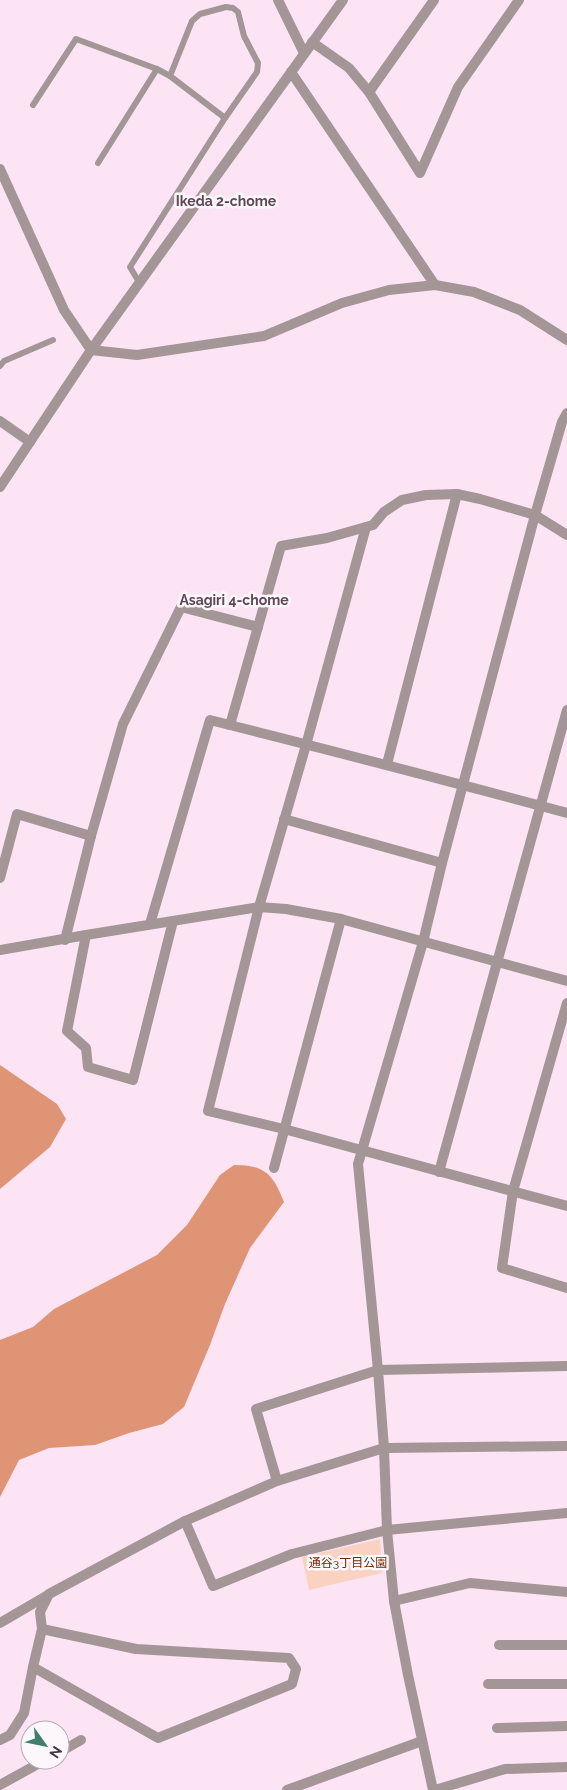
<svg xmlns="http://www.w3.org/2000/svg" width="567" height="1790" viewBox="0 0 567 1790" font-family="Raleway,'Noto Sans JP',sans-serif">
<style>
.green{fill:#fad2c2}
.forest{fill:#df9475}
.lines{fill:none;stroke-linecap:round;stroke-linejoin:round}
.service{stroke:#a49596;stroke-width:6}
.minor{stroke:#a49596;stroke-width:10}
.tertiary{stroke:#a49596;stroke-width:10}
.labels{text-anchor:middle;stroke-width:5;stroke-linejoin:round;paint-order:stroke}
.park-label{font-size:12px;fill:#6d2a07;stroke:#fdf7fc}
.neighbourhood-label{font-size:14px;font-weight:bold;fill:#5f4758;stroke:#fdf7fc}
</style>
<rect width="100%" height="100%" fill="#fce4f5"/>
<polygon class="green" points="380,1539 382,1573 309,1590 302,1557"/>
<g class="forest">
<polygon points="0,1065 57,1104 66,1119 50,1147 0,1189"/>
<path d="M234,1165C265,1165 273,1174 284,1202L250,1248L225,1304L210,1345L184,1407L163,1424L129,1433L95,1445L49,1448L19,1460L0,1497V1340L33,1327L54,1309L157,1255L187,1225L220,1175Z"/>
</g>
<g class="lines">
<g class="service">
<polyline points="33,105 76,39 157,69 170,76 225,118"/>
<polyline points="98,163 157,69"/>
<polyline points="139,282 130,267 225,118 257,72 258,63 244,36 238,12 233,8 226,7 200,14 192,21 170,76"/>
<polyline points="0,366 4,361 53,340"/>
</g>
<g class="minor">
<polyline points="278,0 304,53"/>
<polyline points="312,42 349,68 369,92 420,173 458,87 519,0"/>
<polyline points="291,72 435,285"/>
<polyline points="369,92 434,0"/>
<polyline points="0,169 64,310 91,350 137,355 264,336 342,303 389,290 435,285 474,292 520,310 567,340"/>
<polyline points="0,421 30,442"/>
<polyline points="366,527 306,745 259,907 208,1111 284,1129 567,1206"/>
<polyline points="230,725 281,546 327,538 373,525 384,512 402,500 426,495 457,494 480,499 535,515 567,535"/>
<polyline points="387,764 457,494"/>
<polyline points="284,819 442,863"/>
<polyline points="0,878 17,814 91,836"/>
<path d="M150,924L210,720C329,750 449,781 567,813"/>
<polyline points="86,935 67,1031 86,1048 88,1067 133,1080 173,921"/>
<polyline points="65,940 91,836 123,724 181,607 258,627"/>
<polyline points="567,1003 513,1191 502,1268 567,1288"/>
<polyline points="274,1168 341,919"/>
<polyline points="439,1172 567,710"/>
<polyline points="277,1481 256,1409 378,1370 566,1366"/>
<polyline points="185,1521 213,1586 292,1554 387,1530 567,1513"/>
<polyline points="394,1601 470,1583 567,1592"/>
<polyline points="0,1623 48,1595"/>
<polyline points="499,1645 567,1645"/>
<polyline points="33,1667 158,1738 292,1684 296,1669 289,1658 136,1649 42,1629"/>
<polyline points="488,1684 567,1684"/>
<polyline points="497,1728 567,1726"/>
<polyline points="0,1740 10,1735 24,1713 33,1667 42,1629 40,1612 49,1594 185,1521 277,1481 384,1448 567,1446"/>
<polyline points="60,1752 81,1740"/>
<polyline points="0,1785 45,1760"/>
<polyline points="287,1790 422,1741"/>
<polyline points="433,1790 408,1675 394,1601 387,1530 384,1448 378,1370 358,1164 423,942 442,863 535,515 562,422 567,413"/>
<polyline points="435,1790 505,1769 567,1767"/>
</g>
<g class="tertiary">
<polyline points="0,487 91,350 343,0"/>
<polyline points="0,950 86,935 259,907 286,909 341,919 567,981"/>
</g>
</g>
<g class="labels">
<g class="park-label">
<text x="348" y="1567">通谷3丁目公園</text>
</g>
<g class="neighbourhood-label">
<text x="226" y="206">Ikeda 2-chome</text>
<text x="234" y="605">Asagiri 4-chome</text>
</g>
</g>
<g transform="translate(45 1745) rotate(123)"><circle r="24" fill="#fdf7fc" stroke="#b3abb1"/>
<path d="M0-4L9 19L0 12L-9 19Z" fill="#407f6c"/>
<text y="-8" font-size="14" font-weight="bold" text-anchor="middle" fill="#443840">N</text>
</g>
</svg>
